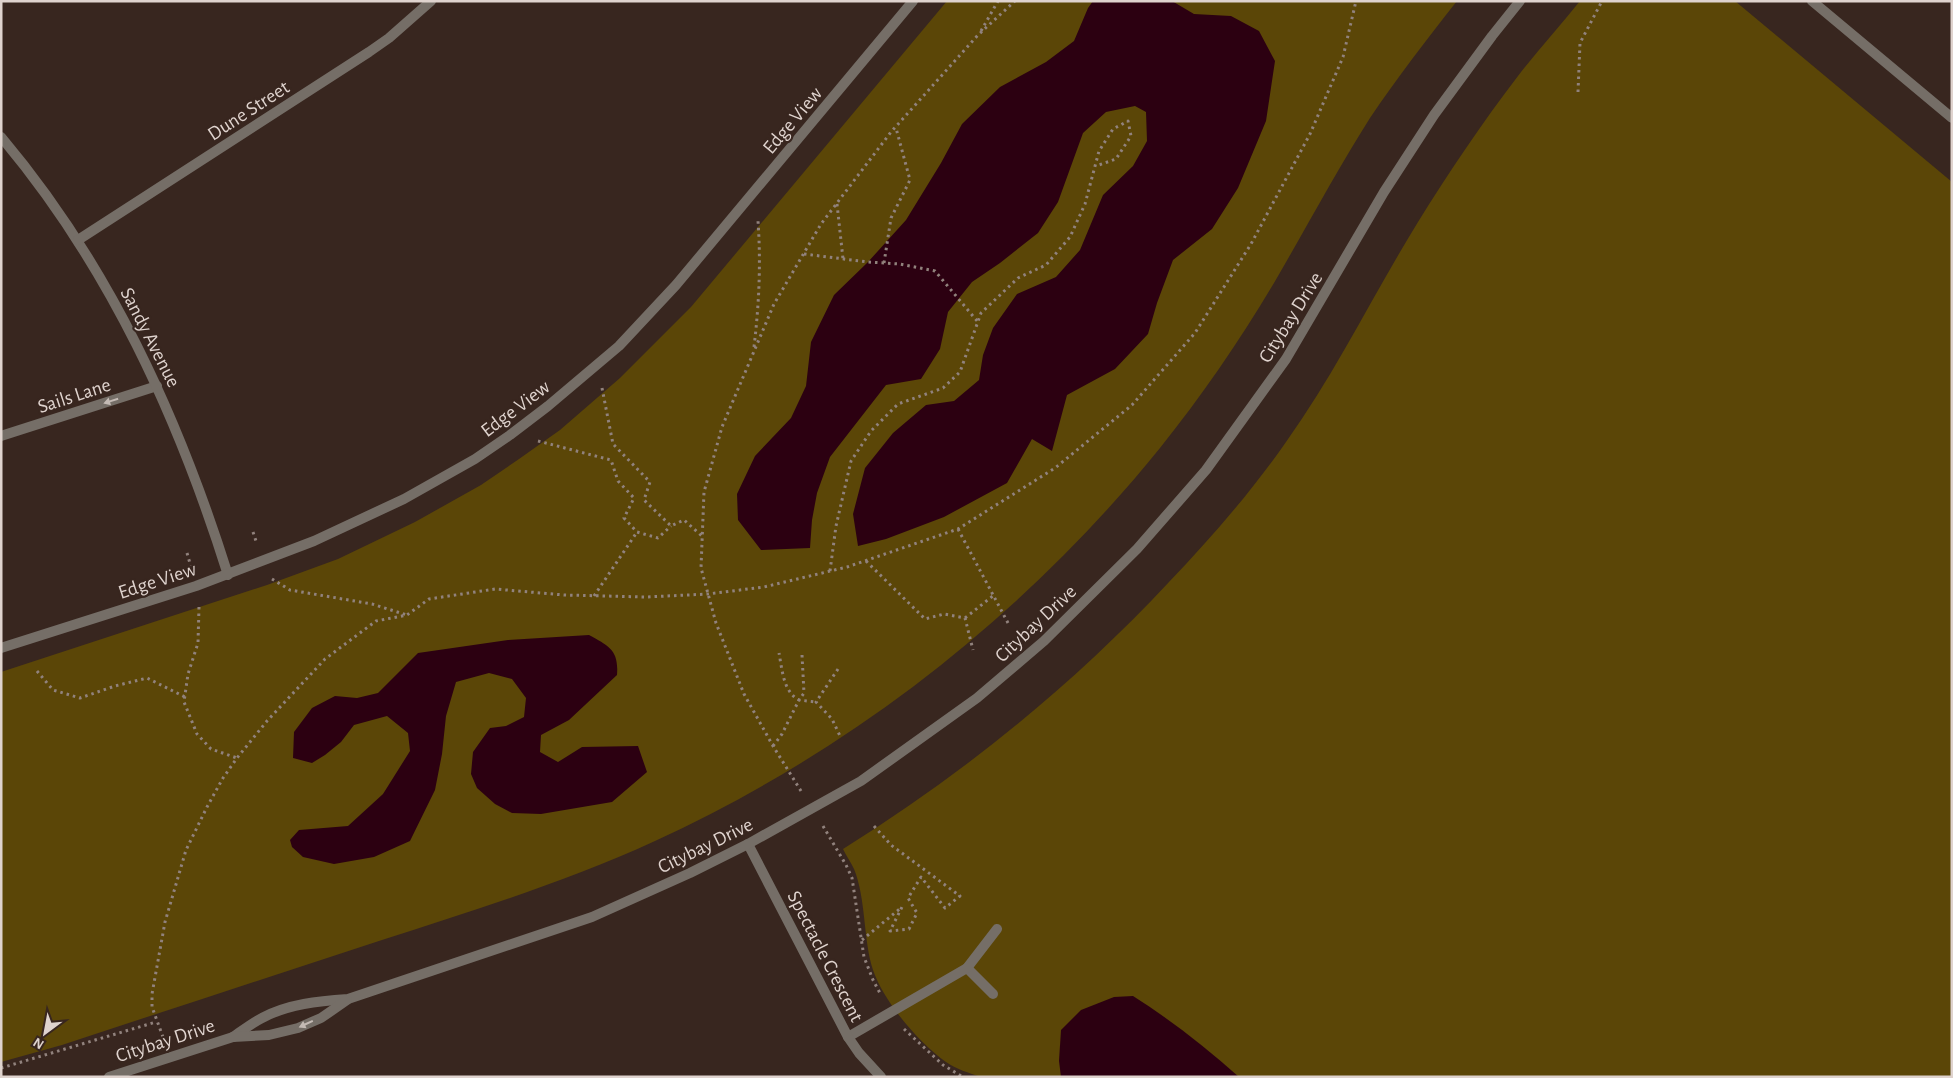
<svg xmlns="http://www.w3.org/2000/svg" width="1953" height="1078" viewBox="0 0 1953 1078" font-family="'Alegreya Sans',sans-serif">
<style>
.green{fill:#5b4607}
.water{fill:#2c0011}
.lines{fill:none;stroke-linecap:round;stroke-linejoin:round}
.path{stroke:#91827d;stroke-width:3;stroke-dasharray:2.5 4;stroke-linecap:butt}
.service{stroke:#756e67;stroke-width:10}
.minor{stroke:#756e67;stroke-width:10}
.oneway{fill:#c4bab4}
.labels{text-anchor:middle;stroke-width:4.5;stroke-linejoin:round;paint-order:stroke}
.street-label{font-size:20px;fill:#dfd3ce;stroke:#38261f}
</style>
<rect width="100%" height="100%" fill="#38261f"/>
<g class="green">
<path d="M947,1H1457C1427,39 1397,78 1370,118C1336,172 1306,228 1274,283C1240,340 1202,396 1160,448C1025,615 851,751 655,841C566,882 474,910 382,940C275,975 168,1010 62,1045L1,1062V672L267,585L338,559L415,522L481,485L519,459L560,430L620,378L691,307Z"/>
<path d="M1580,1H1735L1952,182V1077H981C969,1073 956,1069 946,1062C918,1042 884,1002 873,970C863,939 866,898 854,869C851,862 846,856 843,849C963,774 1072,686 1169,582C1211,538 1251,492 1286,442C1336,372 1373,295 1418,222C1449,172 1482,123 1518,76C1538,50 1560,26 1580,1Z"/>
</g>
<g class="water">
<polygon points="1093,1 1172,1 1194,14 1231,16 1259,31 1275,61 1266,121 1238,188 1212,229 1173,260 1157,303 1148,334 1115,369 1067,395 1052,451 1032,439 1007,483 944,517 886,539 858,546 853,514 865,468 893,433 926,405 954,401 979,380 983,355 993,328 1017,294 1056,277 1080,250 1103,195 1133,166 1147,141 1146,112 1135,106 1106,112 1083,133 1058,202 1038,233 1000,263 972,282 948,312 940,349 921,379 886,385 830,457 817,493 812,520 810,548 761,550 738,520 737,494 755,456 791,418 806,386 811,342 834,295 868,262 906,220 941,163 962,124 1000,87 1046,62 1074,41 1088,8"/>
<path d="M589,635C609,646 619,650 617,675L569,720L541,735L540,752L558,762L582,747L638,746L647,772L612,802L541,814L512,813L495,804L477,788L471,774L473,752L490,728L506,726L524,717L526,698L512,679L489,673L456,682L446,716L442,754L435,790L410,841L374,857L334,864L303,857L292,847L290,840L299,830L348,826L383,794L410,751L408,733L387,716L354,725L341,742L325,755L312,763L293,758L294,732L312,708L335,696L357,698L378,693L418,653L508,640Z"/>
<path d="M1133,996C1171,1020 1205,1047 1239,1077H1061L1059,1061L1061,1030L1081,1010L1114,997Z"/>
</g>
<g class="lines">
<g class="path">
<polyline points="981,31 998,1"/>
<polyline points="1578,92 1580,43 1602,1"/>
<polyline points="837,204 843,259"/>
<polyline points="804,254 868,262 900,264 935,271 978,322"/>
<polyline points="884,263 891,218 910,180 896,128"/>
<path d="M754,347C759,305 761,264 758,221"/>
<polyline points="602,388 613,444 650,482 644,500 671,526 684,520 703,537"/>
<polyline points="538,441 611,460 618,481 634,498 624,518 637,532 658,538 671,526"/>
<polyline points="958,529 1008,623"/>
<polyline points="253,532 256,541"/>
<polyline points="187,553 191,567"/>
<polyline points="866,561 925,619 944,614 965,618 973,650"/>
<polyline points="830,571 836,526 851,461 871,431 898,404 943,388 960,372 981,313 1018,278 1046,265 1070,237 1085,204 1099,151 1113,129 1128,121 1131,136 1116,159 1096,166"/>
<polyline points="272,579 290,590 372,604 407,615"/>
<polyline points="594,596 637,532"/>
<polyline points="199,607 198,643 188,674 184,702 197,734 211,749 237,758"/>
<polyline points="965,618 994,595"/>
<polyline points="802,655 804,693 799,700 816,702"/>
<polyline points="838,669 816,702 832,719 841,738"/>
<polyline points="37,671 53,690 80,698 115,686 147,678 185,697"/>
<path d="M773,746L782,734L799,700C783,692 782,668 779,653"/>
<polyline points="801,791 773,746 744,694 716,623 701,568 704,492 722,427 774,304 821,224 891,132 978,35 1015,1"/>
<polyline points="823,826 846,865 852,878 864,957 873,980 881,995"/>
<polyline points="862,940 902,907 890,931 909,929 917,913 908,898 921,877 945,908 960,896 891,845 873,825"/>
<polyline points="904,1029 943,1065 963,1077"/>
<polyline points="163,1037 152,1007 152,994 165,922 186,850 207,807 223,778 237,758 267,721 325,659 376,621 407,615 429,599 495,589 564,595 646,597 708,594 764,587 847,567 958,529 1055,468 1132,405 1195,333 1251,244 1310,134 1343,57 1356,1"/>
<polyline points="1,1068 156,1022"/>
</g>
<g class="service">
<polyline points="1,436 157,386"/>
<polyline points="967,968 993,994"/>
<polyline points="848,1037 967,968 997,929"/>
</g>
<g class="minor">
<polyline points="1812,1 1952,118"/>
<path d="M1,137C109,265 178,416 228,575"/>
<polyline points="78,240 369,52 389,38 431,1"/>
<polyline points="1,648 196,586 314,541 404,499 475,459 510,435 548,406 619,346 676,285 913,1"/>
<polyline points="748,844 848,1037 859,1053 881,1077"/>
<path d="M233,1037C242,1031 252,1023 262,1018C288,1004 319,1001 348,999L592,917L690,873L748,844L861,781L977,698L1044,641L1137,549L1206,470L1286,359L1384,192L1434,115L1492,36L1520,1"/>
<polyline points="109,1077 233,1037 269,1035 298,1028 321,1018 347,1000"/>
</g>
</g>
<defs><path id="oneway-solid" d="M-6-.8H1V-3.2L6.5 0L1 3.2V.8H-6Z" transform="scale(1.25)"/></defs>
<g class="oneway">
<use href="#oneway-solid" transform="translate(111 401) rotate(162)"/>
<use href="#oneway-solid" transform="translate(306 1024) rotate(155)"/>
</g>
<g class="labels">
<g class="street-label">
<text transform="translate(248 110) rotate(-33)" y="7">Dune Street</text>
<text transform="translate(792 120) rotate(-50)" y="7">Edge View</text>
<text transform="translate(1290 317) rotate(-58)" y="7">Citybay Drive</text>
<text transform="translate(151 337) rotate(63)" y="7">Sandy Avenue</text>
<text transform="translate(74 395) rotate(-18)" y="7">Sails Lane</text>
<text transform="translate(515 408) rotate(-37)" y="7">Edge View</text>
<text transform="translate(157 580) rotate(-18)" y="7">Edge View</text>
<text transform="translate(1035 623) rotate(-43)" y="7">Citybay Drive</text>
<text transform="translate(705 845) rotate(-26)" y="7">Citybay Drive</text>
<text transform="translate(826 956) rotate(63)" y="7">Spectacle Crescent</text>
<text transform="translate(165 1040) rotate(-18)" y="7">Citybay Drive</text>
</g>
</g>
<rect width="1953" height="1078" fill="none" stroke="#dfd3ce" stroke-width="5"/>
<g transform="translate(45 1033) rotate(212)" stroke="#38261f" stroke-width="4" paint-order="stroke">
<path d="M0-4L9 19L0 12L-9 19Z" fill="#dfd3ce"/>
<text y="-8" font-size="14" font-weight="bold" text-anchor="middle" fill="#dfd3ce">N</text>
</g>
</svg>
